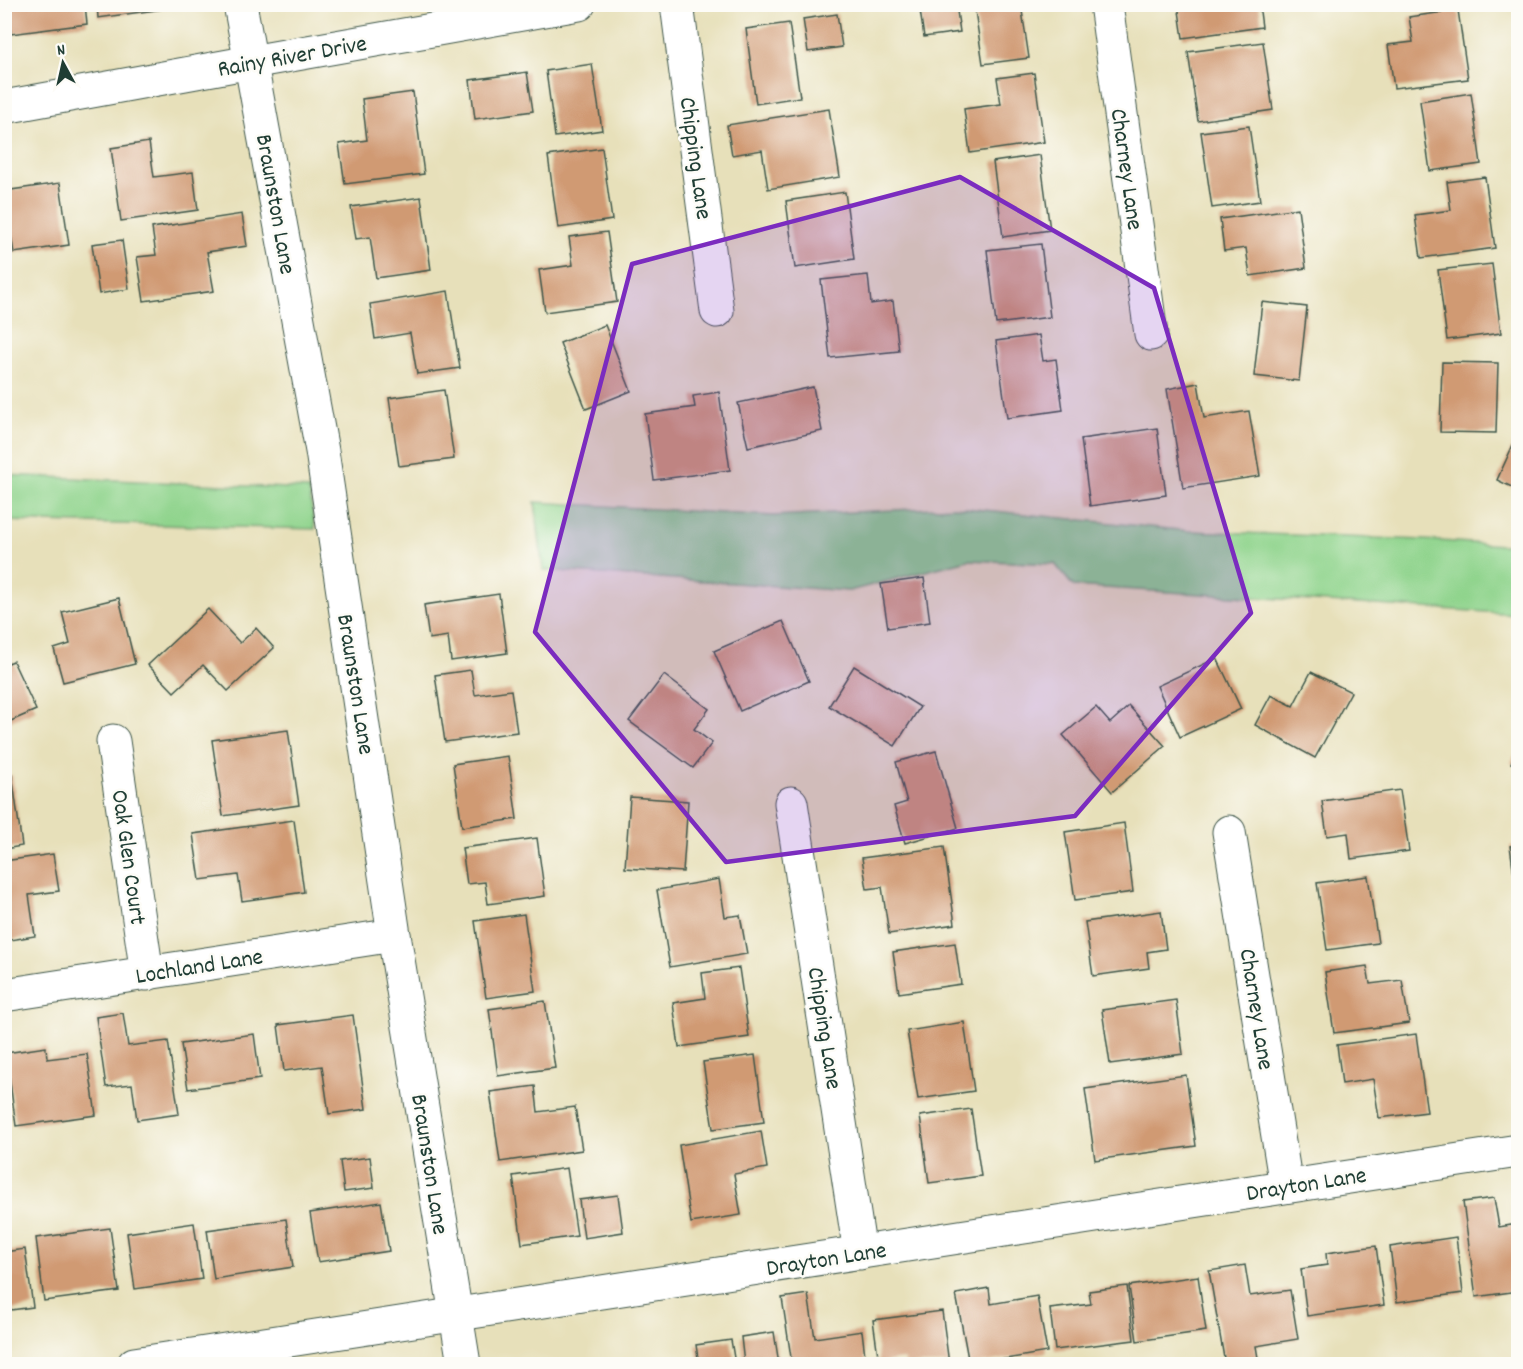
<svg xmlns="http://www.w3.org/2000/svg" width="1523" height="1369" viewBox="0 0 1523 1369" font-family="Dekko,sans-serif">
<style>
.green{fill:#90d48d;stroke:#588860;stroke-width:1.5}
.building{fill:#d09a73}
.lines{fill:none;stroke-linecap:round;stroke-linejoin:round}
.minor-casing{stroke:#3d5548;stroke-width:35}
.minor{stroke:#fff;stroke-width:33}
.marked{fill:#7b2cbf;fill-opacity:0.2;stroke:#7b2cbf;stroke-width:4.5;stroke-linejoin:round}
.labels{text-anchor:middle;stroke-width:5;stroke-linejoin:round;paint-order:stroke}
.street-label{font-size:24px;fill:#1f3d34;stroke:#fdfcf7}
</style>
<rect width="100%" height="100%" fill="#fdfcf7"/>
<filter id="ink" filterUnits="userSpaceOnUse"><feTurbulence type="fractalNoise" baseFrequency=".0167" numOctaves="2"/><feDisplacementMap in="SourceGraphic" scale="12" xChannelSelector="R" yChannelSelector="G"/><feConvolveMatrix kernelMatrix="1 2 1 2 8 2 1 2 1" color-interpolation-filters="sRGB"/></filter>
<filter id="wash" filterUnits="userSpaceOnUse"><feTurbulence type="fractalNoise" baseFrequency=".008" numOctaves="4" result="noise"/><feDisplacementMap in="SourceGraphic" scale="24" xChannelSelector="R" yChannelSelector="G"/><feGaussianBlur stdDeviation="1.35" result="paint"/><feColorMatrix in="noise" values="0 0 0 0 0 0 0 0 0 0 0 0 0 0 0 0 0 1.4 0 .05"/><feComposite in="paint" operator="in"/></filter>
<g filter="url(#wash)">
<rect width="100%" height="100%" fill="#e7e0ba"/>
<g class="green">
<polygon points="5,475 309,489 315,529 5,521"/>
<polygon points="535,502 773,516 955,507 1189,531 1424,540 1518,546 1518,614 1073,586 1055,564 968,560 849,591 543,570"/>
</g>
<g id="blocks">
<g class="building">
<polygon points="7,4 85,4 87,24 11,34"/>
<polygon points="97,4 169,4 170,8 98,18"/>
<polygon points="919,4 956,4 960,32 924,37"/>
<polygon points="974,4 1021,4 1029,58 983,64"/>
<polygon points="1178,4 1259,4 1262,27 1183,38"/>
<polygon points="1458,10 1468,79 1394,88 1388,45 1413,42 1409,17"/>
<polygon points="837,14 842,47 808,52 803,19"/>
<polygon points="789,23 800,97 756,104 746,29"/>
<polygon points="1263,42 1273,110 1198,121 1188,52"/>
<polygon points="592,64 602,130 555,137 546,71"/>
<polygon points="527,72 533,111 475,119 470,80"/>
<polygon points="1034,73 1044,142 970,153 964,109 1001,104 997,78"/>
<polygon points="413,92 424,174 345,184 339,144 367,140 362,99"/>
<polygon points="1471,93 1481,164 1430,171 1420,101"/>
<polygon points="829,109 840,177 768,189 762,150 732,155 727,125"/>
<polygon points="1249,126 1260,201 1212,208 1201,132"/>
<polygon points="149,142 154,177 193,172 198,210 121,221 111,148"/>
<polygon points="602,148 612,220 558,228 548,156"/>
<polygon points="1040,155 1050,230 1003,237 993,162"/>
<polygon points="1485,177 1495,248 1421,258 1415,215 1451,210 1447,182"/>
<polygon points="60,183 69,245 14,253 10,229 4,230 4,191"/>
<polygon points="845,192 854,259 795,268 786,201"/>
<polygon points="421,197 431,270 376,278 370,237 356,239 351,207"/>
<polygon points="1298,208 1306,268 1250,276 1246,248 1224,251 1220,219"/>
<polygon points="242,214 247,246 207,252 214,291 144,301 137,257 156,255 152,228"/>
<polygon points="607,232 617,302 545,312 539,270 573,265 569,237"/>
<polygon points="122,240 129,289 99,294 92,244"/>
<polygon points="1041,244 1050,317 996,324 987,250"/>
<polygon points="1492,264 1501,333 1447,340 1438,270"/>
<polygon points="868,275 871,304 893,301 899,351 830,358 821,280"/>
<polygon points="448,291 460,368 417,374 410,333 375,339 370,304"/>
<polygon points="1262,302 1307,307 1299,381 1254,376"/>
<polygon points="605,325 631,391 586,409 560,343"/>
<polygon points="1039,335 1043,361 1056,359 1063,410 1007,418 996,341"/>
<polygon points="1442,362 1498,363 1496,433 1440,432"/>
<polygon points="1198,383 1204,418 1249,411 1260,476 1183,488 1167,389"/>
<polygon points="813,387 822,431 748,447 738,403"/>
<polygon points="444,390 454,459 399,466 389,398"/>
<polygon points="719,392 730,470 654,480 645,414 695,407 693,396"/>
<polygon points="1157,428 1166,495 1090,506 1081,439"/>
<polygon points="1518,434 1518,490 1497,480"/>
<polygon points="924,578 930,622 888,628 881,584"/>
<polygon points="499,594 507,653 451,661 448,636 429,639 424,605"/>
<polygon points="119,598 135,664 63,682 54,649 70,644 62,612"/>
<polygon points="208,609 240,643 256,628 274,648 228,691 203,665 174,692 148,665"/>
<polygon points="783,621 809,681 740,711 714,651"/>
<polygon points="1217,658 1241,709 1180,737 1157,686"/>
<polygon points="13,661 36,710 4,724 4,665"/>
<polygon points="854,666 920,707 895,746 829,706"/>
<polygon points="471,670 475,695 511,690 517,732 445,742 435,675"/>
<polygon points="1311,672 1351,692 1315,758 1255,725 1271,695 1293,706"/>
<polygon points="664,675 709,709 694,729 712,743 693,768 629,721"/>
<polygon points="1129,706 1165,746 1112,792 1063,735 1096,707 1110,723"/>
<polygon points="288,730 299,805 223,816 212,740"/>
<polygon points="1518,748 1518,766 1511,763"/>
<polygon points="936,751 958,828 905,843 894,806 907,802 896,762"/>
<polygon points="508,756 517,819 462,827 453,764"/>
<polygon points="12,775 22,846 4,849 4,776"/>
<polygon points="1400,790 1409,851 1351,859 1348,833 1327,836 1322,801"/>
<polygon points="630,797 688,801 683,872 625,868"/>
<polygon points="294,820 304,892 242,901 238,875 200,880 193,834"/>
<polygon points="1124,823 1133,892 1075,900 1065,832"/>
<polygon points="537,838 545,896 488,904 485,882 467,884 462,848"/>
<polygon points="1518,845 1518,896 1517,897 1510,846"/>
<polygon points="944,847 955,924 889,934 882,887 867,889 862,858"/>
<polygon points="53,854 59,891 29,895 35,936 4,941 4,861"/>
<polygon points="1368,876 1378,943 1327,950 1317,883"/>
<polygon points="719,879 725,917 740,915 747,954 670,967 657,890"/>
<polygon points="1161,911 1166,949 1147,952 1149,968 1093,976 1085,922"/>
<polygon points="524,914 535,991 486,998 475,921"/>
<polygon points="955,943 961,984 899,993 893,952"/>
<polygon points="1367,966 1370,984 1402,980 1409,1023 1334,1033 1325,972"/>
<polygon points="739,968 749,1037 679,1047 673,1003 705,998 702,973"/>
<polygon points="1176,1000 1183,1054 1110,1064 1102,1010"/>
<polygon points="545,1001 555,1068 498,1076 489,1009"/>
<polygon points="123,1013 128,1046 168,1041 179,1114 137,1120 132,1084 106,1087 96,1017"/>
<polygon points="353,1015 366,1109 329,1114 322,1066 284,1071 278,1025"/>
<polygon points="964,1022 974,1091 918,1099 907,1031"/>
<polygon points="254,1034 260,1079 188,1089 181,1044"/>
<polygon points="1416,1034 1427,1112 1379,1118 1373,1079 1342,1084 1337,1045"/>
<polygon points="46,1047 47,1059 87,1054 96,1115 16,1126 6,1053"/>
<polygon points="1514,1052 1518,1052 1518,1072 1517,1072"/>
<polygon points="755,1055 764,1122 713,1129 703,1062"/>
<polygon points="1186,1075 1196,1146 1095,1160 1085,1089"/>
<polygon points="535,1086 538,1112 575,1107 582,1150 500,1162 490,1092"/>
<polygon points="971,1109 981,1176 929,1183 920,1116"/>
<polygon points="761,1131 767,1168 734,1174 741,1215 691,1223 679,1145"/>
<polygon points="370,1157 374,1188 344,1192 340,1161"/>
<polygon points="567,1168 577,1236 522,1244 513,1176"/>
<polygon points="618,1195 623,1232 584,1238 579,1200"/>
<polygon points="1494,1198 1499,1227 1518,1224 1518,1291 1476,1297 1463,1202"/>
<polygon points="381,1202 389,1251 318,1262 310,1213"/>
<polygon points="286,1219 293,1267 214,1279 207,1230"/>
<polygon points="194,1223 202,1279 135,1289 127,1233"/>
<polygon points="110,1228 119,1291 44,1301 36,1238"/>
<polygon points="1456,1237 1463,1293 1397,1302 1390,1247"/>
<polygon points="1376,1246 1384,1305 1307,1316 1301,1269 1327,1265 1326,1253"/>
<polygon points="25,1249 33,1307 4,1311 4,1252"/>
<polygon points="1245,1265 1250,1296 1290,1290 1298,1339 1256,1346 1259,1364 1225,1364 1209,1271"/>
<polygon points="1198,1276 1206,1331 1137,1341 1129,1286"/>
<polygon points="1127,1286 1134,1340 1055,1350 1050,1309 1091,1304 1089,1291"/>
<polygon points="989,1288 991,1304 1037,1296 1047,1352 976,1364 969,1364 956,1294"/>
<polygon points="808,1294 815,1338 862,1331 866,1364 792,1364 782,1298"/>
<polygon points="942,1311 949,1364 905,1364 904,1359 879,1363 873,1320"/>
<polygon points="774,1332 779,1364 744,1364 741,1337"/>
<polygon points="731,1340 735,1364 699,1364 696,1345"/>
</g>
</g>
</g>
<g filter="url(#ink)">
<use href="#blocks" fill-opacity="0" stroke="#3d5548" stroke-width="1.5"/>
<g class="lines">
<defs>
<g id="minor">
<polyline points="240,4 322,451 394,935 464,1364"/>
<polyline points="677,4 717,311"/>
<polyline points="1106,4 1151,334"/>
<polyline points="4,107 251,62 579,4"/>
<polyline points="113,741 147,974"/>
<polyline points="791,803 860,1253"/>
<polyline points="1229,832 1286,1186"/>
<polyline points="4,995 394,935"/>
<polyline points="134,1364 1518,1151"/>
</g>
</defs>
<use href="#minor" class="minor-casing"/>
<use href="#minor" class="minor"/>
</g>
</g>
<path class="marked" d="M960,177L1154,288L1251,613L1075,816L726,862L535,632L632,264Z"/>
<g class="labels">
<g class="street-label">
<text transform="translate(292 55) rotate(-10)" y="8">Rainy River Drive</text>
<text transform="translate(697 158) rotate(82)" y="8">Chipping Lane</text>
<text transform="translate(1128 169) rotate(82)" y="8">Charney Lane</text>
<text transform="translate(277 204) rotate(80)" y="8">Braunston Lane</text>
<text transform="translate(357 684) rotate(81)" y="8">Braunston Lane</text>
<text transform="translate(130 857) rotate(82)" y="8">Oak Glen Court</text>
<text transform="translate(199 965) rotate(-9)" y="8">Lochland Lane</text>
<text transform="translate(1258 1009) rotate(81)" y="8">Charney Lane</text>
<text transform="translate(826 1028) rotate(81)" y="8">Chipping Lane</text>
<text transform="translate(431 1164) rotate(81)" y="8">Braunston Lane</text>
<text transform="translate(1306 1183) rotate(-9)" y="8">Drayton Lane</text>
<text transform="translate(826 1258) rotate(-9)" y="8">Drayton Lane</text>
</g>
</g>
<rect width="1523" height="1369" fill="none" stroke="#fdfcf7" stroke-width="24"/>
<g transform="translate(63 63) rotate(352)" stroke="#fdfcf7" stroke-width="4.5" paint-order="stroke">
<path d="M0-4.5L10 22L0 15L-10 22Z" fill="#1f3d34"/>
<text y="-9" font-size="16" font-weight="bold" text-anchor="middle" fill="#1f3d34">N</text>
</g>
</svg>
